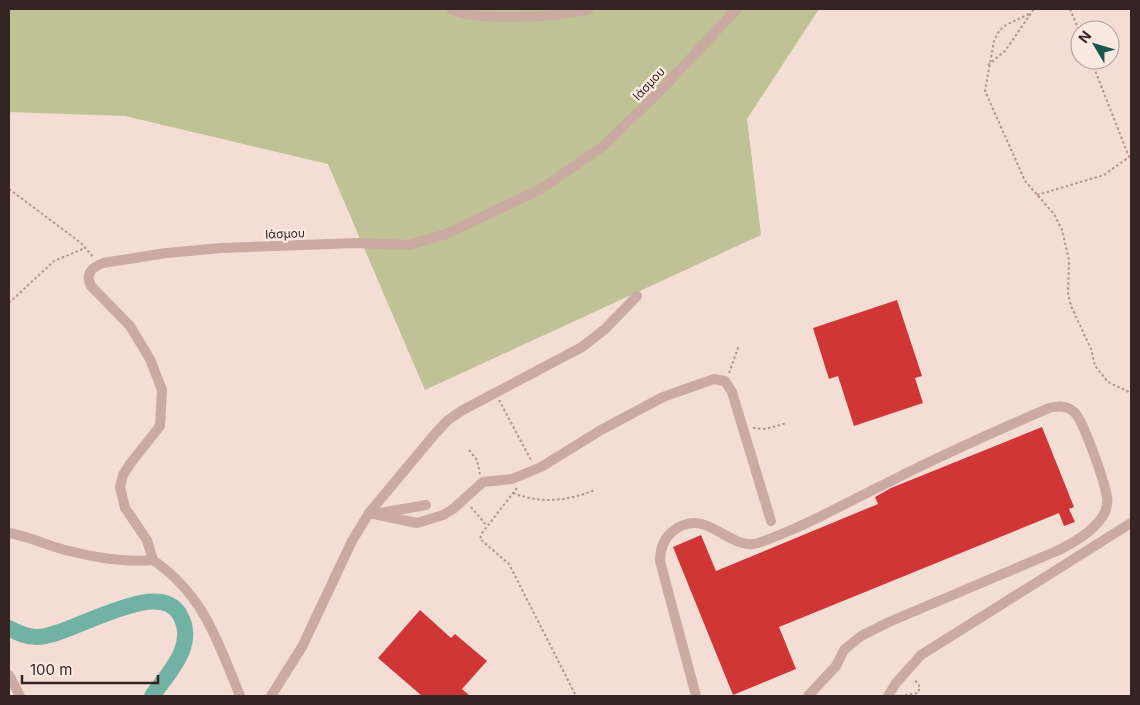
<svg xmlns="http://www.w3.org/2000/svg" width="1140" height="705" viewBox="0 0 1140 705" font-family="Inter,sans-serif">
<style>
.grass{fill:#bec294}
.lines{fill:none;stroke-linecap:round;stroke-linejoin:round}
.river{stroke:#72b2a5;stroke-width:16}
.building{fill:#d03636}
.path{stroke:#b7938b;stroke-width:2;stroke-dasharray:2.5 2.5;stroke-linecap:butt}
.minor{stroke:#cbaaa1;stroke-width:10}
.labels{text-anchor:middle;stroke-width:5;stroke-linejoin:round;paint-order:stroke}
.street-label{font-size:12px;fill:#342524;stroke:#fae9e1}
</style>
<rect width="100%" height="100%" fill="#f3ddd5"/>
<polygon class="grass" points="9,9 819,9 747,119 761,235 425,390 328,164 125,116 9,112"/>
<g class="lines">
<path class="river" d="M9,628C18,633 26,637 37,637C70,637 158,575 180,615C197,645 169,672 152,696"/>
</g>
<g class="building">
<polygon points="897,300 922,376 915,378 923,403 854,426 838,376 829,379 813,328"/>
<polygon points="1042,427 1074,507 1069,509 1075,522 1064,526 1059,513 779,627 796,669 733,695 673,547 701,535 716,571 878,504 875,497 891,488"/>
<polygon points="420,610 451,638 455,634 487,661 462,689 470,696 422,696 378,658"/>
</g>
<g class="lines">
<g class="path">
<polyline points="1070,9 1080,33"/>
<polyline points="1029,14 1006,25 999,31 994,41 985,91 1025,181 1054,214 1062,230 1069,260 1068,293 1071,306 1091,349 1095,366 1108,382 1131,393"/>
<polyline points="988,65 1005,51 1034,9"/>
<polyline points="9,189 81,243 94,258"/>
<polyline points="1037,195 1104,175 1129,157 1091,60"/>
<polyline points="9,303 54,261 85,248"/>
<polyline points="729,373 739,345"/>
<polyline points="499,400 532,462"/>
<polyline points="753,428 765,429 787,423"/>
<polyline points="469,450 477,460 480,474"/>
<polyline points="517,488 482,533 480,539 509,564 576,696"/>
<path d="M513,493C542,504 567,501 595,490"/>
<polyline points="471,507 487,526"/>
<polyline points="900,696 918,693 920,687 914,679"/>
</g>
<g class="minor">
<path d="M451,9C474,22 563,17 589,9"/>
<polyline points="369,513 417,523 443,515 453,509 483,482 512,479 541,467 601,430 663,397 714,379 725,381 732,392 771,521"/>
<polyline points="380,513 426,505"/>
<path d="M9,533C28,536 46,545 65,550C94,557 124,563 153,560"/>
<path d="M153,560L147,540L125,508L120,487L123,475L130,464L160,426L162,390L150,359L130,326L91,286C85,274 91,268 103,263L166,253L222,248L357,243L409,245L446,234L541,189L602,147L659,92L737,9"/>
<path d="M153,560C204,595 218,642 240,696"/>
<polyline points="9,675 20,696"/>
<polyline points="271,696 302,647 352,541 369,513 434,435 447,421 461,411 582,347 605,329 637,296"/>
<path d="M696,696L660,561C660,549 663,539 673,531C707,505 729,552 758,543C805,527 849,501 893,480C944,454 996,431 1049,408C1057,406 1067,405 1074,412C1083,419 1105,483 1107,497C1108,502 1107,507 1105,512C1097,529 1075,542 1059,550L889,622L861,636L844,650L836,666L808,696"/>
<polyline points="888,696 896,683 921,655 1131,523"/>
</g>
</g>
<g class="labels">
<g class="street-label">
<text transform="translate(649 84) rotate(-47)" y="4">Ιάσμου</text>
<text transform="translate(285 234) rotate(-2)" y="4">Ιάσμου</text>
</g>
</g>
<rect width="1140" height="705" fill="none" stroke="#342524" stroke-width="20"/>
<g transform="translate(1095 45) rotate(308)"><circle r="24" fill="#fae9e1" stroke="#ab9b95"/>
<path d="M0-4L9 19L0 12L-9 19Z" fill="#17594d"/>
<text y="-8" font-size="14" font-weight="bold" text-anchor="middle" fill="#342524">N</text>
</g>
<path d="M22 675v8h136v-8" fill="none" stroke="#342524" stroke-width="2.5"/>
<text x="30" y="675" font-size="15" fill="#342524" stroke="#fae9e1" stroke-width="4" paint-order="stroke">100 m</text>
</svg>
